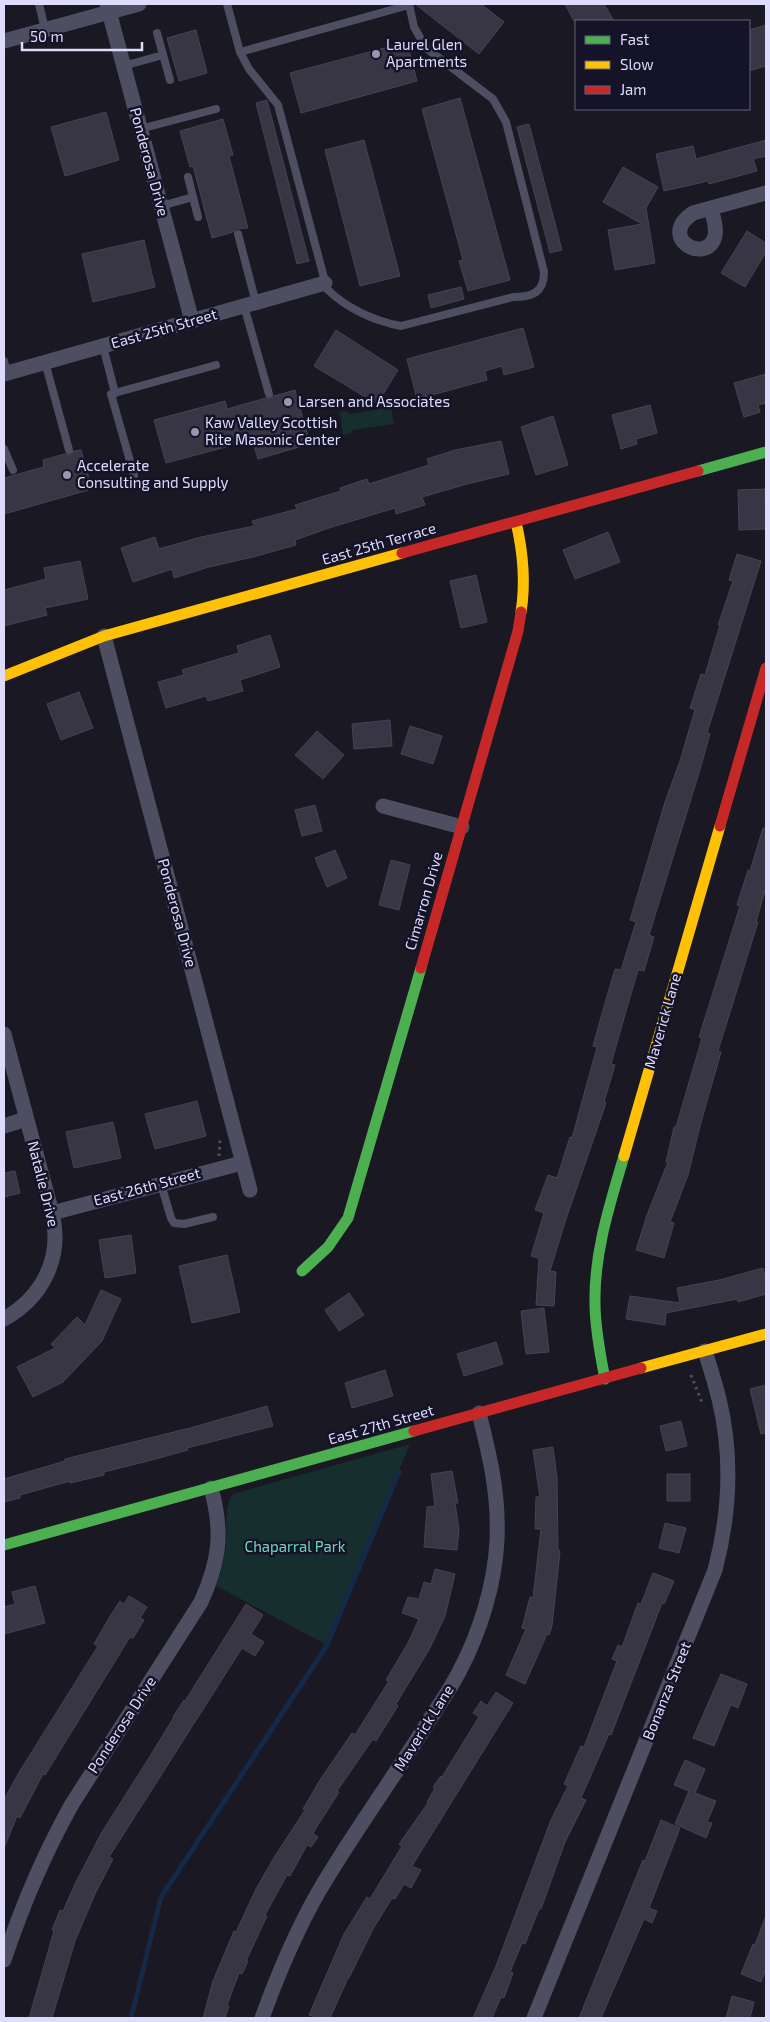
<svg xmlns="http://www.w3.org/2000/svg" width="770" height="2022" viewBox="0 0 770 2022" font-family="'Exo 2',sans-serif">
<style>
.green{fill:#162e2d}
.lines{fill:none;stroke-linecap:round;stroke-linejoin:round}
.stream{stroke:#142947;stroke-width:5}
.building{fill:#383644;stroke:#454356}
.path{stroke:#47545f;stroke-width:3;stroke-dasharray:2.5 4;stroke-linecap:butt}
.lane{stroke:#4e4e62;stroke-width:8}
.street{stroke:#4e4e62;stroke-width:15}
.fast{stroke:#4caf50;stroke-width:11}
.slow{stroke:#ffc107;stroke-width:11}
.jam{stroke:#c62828;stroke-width:11}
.poi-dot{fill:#9997b0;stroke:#151328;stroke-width:2}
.labels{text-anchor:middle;stroke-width:5;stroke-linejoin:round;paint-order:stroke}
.poi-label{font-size:15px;fill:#dedcfc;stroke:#151328;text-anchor:start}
.street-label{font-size:15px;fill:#dedcfc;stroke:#151328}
.park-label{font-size:15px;fill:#6ed7b8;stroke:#151328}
</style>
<rect width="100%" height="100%" fill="#191823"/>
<g class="green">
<polygon points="391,407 394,424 353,430 349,434 343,435 340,412 346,411 351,414"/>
<path d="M410,1444L327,1645L216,1586C220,1575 223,1564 225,1552C228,1536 223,1506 233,1494Z"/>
</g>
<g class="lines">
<polyline class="stream" points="131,2018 161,1897 326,1647 399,1472"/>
</g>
<g class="building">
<polygon points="415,4 481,4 504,22 479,54"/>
<polygon points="565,4 604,4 614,21 574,21"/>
<polygon points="766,25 766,66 749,71 749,30"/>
<polygon points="196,30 207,73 179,81 167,38"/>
<polygon points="407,42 417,81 301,113 290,73"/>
<polygon points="460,98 510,280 468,291 459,261 463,260 422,109"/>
<polygon points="267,100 309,261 297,264 256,103"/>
<polygon points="106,112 119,160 65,176 51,127"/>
<polygon points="223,119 233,155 229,156 248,228 236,229 233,232 212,238 193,166 190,167 180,131"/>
<polygon points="529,124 562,250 550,253 517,127"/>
<polygon points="364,140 400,276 360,286 325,150"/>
<polygon points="766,140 766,156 753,159 757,171 709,184 708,181 664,191 656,154 693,146 696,159"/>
<polygon points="623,167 658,187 646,208 655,263 615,270 608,230 642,224 603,202"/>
<polygon points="747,231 766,243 766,252 745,287 721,273"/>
<polygon points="144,240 155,287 93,302 82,254"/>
<polygon points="461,287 464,299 431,308 428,295"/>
<polygon points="523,328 534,367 504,375 502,366 485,371 487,380 417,399 407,359"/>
<polygon points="336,330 398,370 377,404 314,366"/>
<polygon points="766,374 766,403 758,405 760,412 744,417 734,383"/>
<polygon points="295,390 310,444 258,459 252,440 166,463 154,420 225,401 227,409 266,398 270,399 274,396"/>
<polygon points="650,405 657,433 636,439 637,444 621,449 612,415"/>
<polygon points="553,416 568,465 536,475 521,427"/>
<polygon points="501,441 509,474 467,484 422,497 425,505 396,514 395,508 332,527 295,540 296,545 253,557 209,567 174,578 172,569 133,582 121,548 155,537 159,549 201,537 254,526 252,521 297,509 295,505 341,491 340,488 367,479 369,484 429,465 427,459 455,450"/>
<polygon points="81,450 92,489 4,514 4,478 44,467 43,460 65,454 71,455 74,451"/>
<polygon points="765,489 766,529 739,530 738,490"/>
<polygon points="608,532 620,562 575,579 563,550"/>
<polygon points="737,554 761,561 707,733 710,734 699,773 649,935 654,937 644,971 638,970 624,1018 611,1064 615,1065 604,1102 606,1103 566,1219 550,1271 556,1272 554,1306 536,1305 539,1258 531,1256 544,1213 535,1210 548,1175 557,1178 570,1137 572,1138 597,1047 593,1046 605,1003 615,969 621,970 636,922 630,920 665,802 680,761 695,710 690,708 701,674 705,675 720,625 718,625 733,581 729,580"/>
<polygon points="80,561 88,599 45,608 47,615 4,626 4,590 46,579 44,568"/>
<polygon points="476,575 487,622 461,628 450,581"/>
<polygon points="270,635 280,667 240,680 243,691 208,701 206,696 166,708 158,682 184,675 182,670 239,653 237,646"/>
<polygon points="79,692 93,728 61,740 47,704"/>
<polygon points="390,720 392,746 354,749 352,724"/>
<polygon points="410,726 442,736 433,764 401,754"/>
<polygon points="317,731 344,755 323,779 295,755"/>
<polygon points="315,805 322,831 302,836 295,810"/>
<polygon points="763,828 766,828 766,887 756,922 758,922 718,1051 721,1052 700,1126 688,1175 670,1222 674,1223 664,1258 636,1250 647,1215 668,1162 666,1162 674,1127 676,1127 702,1038 699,1037 740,906 737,905 748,870 750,871"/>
<polygon points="335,850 347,878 327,887 315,858"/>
<polygon points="391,860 410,865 399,910 379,905"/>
<polygon points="197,1101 206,1136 155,1149 145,1114"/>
<polygon points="113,1122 121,1158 74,1168 66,1132"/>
<polygon points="15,1171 20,1193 4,1197 4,1173"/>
<polygon points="131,1235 136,1273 105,1278 99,1240"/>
<polygon points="227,1255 240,1312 192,1323 179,1266"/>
<polygon points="763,1268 766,1280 766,1294 738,1302 737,1299 666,1313 665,1325 626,1319 630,1296 680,1303 677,1288 719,1280"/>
<polygon points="101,1290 121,1299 102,1341 63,1382 33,1397 17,1367 55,1348 51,1344 77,1317 85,1325"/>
<polygon points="349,1293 364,1315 339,1331 325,1310"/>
<polygon points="544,1308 549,1352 526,1354 521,1311"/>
<polygon points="496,1342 503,1364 464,1376 457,1354"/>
<polygon points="385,1370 393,1396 352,1408 345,1383"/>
<polygon points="766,1385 766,1433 761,1434 750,1389"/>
<polygon points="267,1406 273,1426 187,1448 188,1450 148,1461 104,1472 104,1475 70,1483 70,1481 20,1495 20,1498 4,1502 4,1479 65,1461 65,1459 190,1428"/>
<polygon points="681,1421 687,1446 666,1451 660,1426"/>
<polygon points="553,1447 557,1477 558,1550 560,1551 552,1626 549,1635 547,1634 525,1684 506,1675 526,1629 522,1628 530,1597 533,1598 541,1529 535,1529 536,1497 540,1497 533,1450"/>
<polygon points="452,1471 458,1503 455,1503 459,1529 457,1550 424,1547 427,1507 435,1506 431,1474"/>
<rect x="667" y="1474" width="23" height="27"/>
<polygon points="665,1523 686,1528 679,1553 659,1548"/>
<polygon points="435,1569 455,1574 445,1616 430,1648 396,1704 398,1706 376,1741 373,1739 337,1791 339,1792 313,1833 318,1837 311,1847 307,1845 290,1876 287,1875 265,1915 267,1916 246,1961 248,1961 242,1974 239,1973 227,2005 229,2006 225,2018 203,2018 213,1981 234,1931 236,1932 256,1889 275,1856 305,1810 303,1809 320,1780 352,1733 355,1735 389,1681 386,1680 408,1643 419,1619 402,1613 408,1597 419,1599 424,1582 431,1584"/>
<polygon points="653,1573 674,1581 664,1604 662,1603 611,1735 609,1734 581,1798 586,1800 565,1842 541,1909 539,1909 525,1944 522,1943 510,1972 513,1973 504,1998 501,1997 492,2018 473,2018 496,1966 551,1820 568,1786 564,1784 581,1746 584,1747 602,1700 617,1661 612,1659 618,1645 622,1647 638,1603 641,1604"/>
<polygon points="35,1586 45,1623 4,1634 4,1607 15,1604 12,1592"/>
<polygon points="129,1596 147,1607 140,1618 144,1620 133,1638 130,1637 45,1775 43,1774 20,1818 17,1816 4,1848 4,1800 18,1774 98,1646 94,1644 109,1618 120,1601 124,1604"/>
<polygon points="246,1604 263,1615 251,1634 264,1642 255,1656 242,1648 109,1857 113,1859 95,1894 75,1941 52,2018 29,2018 54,1931 52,1930 60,1910 63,1911 75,1884 102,1832 149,1758 174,1717 173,1717 184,1700 185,1701"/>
<polygon points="721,1674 747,1684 738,1708 731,1705 730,1707 714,1746 693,1738"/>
<polygon points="496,1692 513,1703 412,1866 421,1870 411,1888 404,1884 395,1899 392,1898 373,1929 349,1978 348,1978 330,2018 318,2018 309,2015 344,1934 367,1897 370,1899 402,1846 399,1844 428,1803 427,1802 435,1788 433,1787 441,1776 442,1777 479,1717 473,1713 481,1701 487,1706"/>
<polygon points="685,1760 705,1769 695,1793 716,1801 707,1822 712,1823 706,1838 675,1824 689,1791 674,1785"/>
<polygon points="661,1820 680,1828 649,1908 657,1911 652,1923 644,1919 601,2018 579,2018 643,1860 645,1861"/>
<polygon points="765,1918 766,1918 766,1969 761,1982 741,1974 753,1944 755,1945"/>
<polygon points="732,1996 754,2002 750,2018 726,2018"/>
</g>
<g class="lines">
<g class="path">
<polyline points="219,1156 220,1139"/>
<polyline points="691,1375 703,1405"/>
</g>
<g class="lane">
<polyline points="39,4 45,29"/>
<path d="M227,4L240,52L249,69L278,105L327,289C346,308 374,321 401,326L513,297C532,297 544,293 544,272L506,122L493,99L426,48L414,27L409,4"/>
<polyline points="157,33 170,80"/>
<polyline points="240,52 409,5"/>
<polyline points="123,66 163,55"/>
<polyline points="140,129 216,109"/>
<polyline points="188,177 198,217"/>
<polyline points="161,206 193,197"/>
<polyline points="238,234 256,303"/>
<polyline points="244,306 269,394"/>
<polyline points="103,346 115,393"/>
<polyline points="4,361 7,373"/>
<polyline points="45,362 69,450"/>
<polyline points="4,449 13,470"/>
<polyline points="134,475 111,394 216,365"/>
<polyline points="161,1184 171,1218 174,1223 184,1224 213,1217"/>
</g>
<g class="street">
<polyline points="107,4 192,321"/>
<polyline points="4,41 139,4"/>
<path d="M711,208C713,217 717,227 715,236C707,266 656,238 693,213L766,193"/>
<polyline points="4,374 325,283"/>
<polyline points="104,636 250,1190"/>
<polyline points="383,806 462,827"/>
<path d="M4,1034L52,1213C63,1257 43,1297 4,1319"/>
<polyline points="4,1126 26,1119"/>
<polyline points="52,1213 242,1163"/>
<path d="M4,1960C22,1906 44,1854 72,1804L201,1602C220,1560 223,1531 211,1488"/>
<path d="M262,2018C278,1974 296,1931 319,1891C353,1833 393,1779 428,1722C439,1705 451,1688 460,1670C480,1632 495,1584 497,1540C499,1494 490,1457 479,1413"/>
<path d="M534,2018L715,1570C730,1513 733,1457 719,1399C715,1383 710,1367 705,1351"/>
</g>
<g class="fast">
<polyline points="698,471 766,452"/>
<polyline points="302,1271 328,1247 348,1218 421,968"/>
<path d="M605,1379C600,1354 595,1328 595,1303C594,1252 610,1204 624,1156"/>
<polyline points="4,1545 414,1431"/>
</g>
<g class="slow">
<path d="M516,522C523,552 526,581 521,612"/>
<polyline points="4,676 104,636 402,553"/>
<polyline points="624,1156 720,826"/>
<polyline points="641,1368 766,1334"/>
</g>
<g class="jam">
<polyline points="402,553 698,471"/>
<polyline points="720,826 766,668"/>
<polyline points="421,968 518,631 521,612"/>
<polyline points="414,1431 641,1368"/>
</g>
</g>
<g class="poi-dot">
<circle cx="376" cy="54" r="5"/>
<circle cx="288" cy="402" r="5"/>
<circle cx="195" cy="432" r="5"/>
<circle cx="67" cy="475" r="5"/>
</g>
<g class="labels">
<g class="poi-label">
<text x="386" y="50">Laurel Glen<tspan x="386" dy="17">Apartments</tspan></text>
<text x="298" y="407">Larsen and Associates</text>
<text x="205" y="428">Kaw Valley Scottish<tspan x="205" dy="17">Rite Masonic Center</tspan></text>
<text x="77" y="471">Accelerate<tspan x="77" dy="17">Consulting and Supply</tspan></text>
</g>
<g class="street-label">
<text transform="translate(149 162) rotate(75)" y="5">Ponderosa Drive</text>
<text transform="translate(164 329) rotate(-16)" y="5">East 25th Street</text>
<text transform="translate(379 544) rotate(-16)" y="5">East 25th Terrace</text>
<text transform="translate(424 901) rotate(-74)" y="5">Cimarron Drive</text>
<text transform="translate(177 913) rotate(75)" y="5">Ponderosa Drive</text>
<text transform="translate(663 1021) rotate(-74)" y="5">Maverick Lane</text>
<text transform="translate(43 1184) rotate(76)" y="5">Natalie Drive</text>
<text transform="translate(147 1187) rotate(-15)" y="5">East 26th Street</text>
<text transform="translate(381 1425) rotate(-16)" y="5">East 27th Street</text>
<text transform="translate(667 1691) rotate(-68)" y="5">Bonanza Street</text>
<text transform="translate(122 1725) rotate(-57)" y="5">Ponderosa Drive</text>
<text transform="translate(424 1728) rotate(-58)" y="5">Maverick Lane</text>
</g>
<g class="park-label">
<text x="295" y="1552">Chaparral Park</text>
</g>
</g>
<rect width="770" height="2022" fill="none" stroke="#dedcfc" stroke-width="10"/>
<rect x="575" y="20" width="175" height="90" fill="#151328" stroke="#65637d"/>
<rect x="585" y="36" width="25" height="8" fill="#4caf50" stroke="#65637d"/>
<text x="620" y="45" font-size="15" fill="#dedcfc">Fast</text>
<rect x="585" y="61" width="25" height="8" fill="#ffc107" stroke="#65637d"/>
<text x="620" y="70" font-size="15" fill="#dedcfc">Slow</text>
<rect x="585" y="86" width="25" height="8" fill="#c62828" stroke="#65637d"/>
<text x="620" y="95" font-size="15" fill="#dedcfc">Jam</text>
<path d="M22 42v8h120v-8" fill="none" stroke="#dedcfc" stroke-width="2.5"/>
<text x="30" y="42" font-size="15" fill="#dedcfc" stroke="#151328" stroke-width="4" paint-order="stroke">50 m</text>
</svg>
